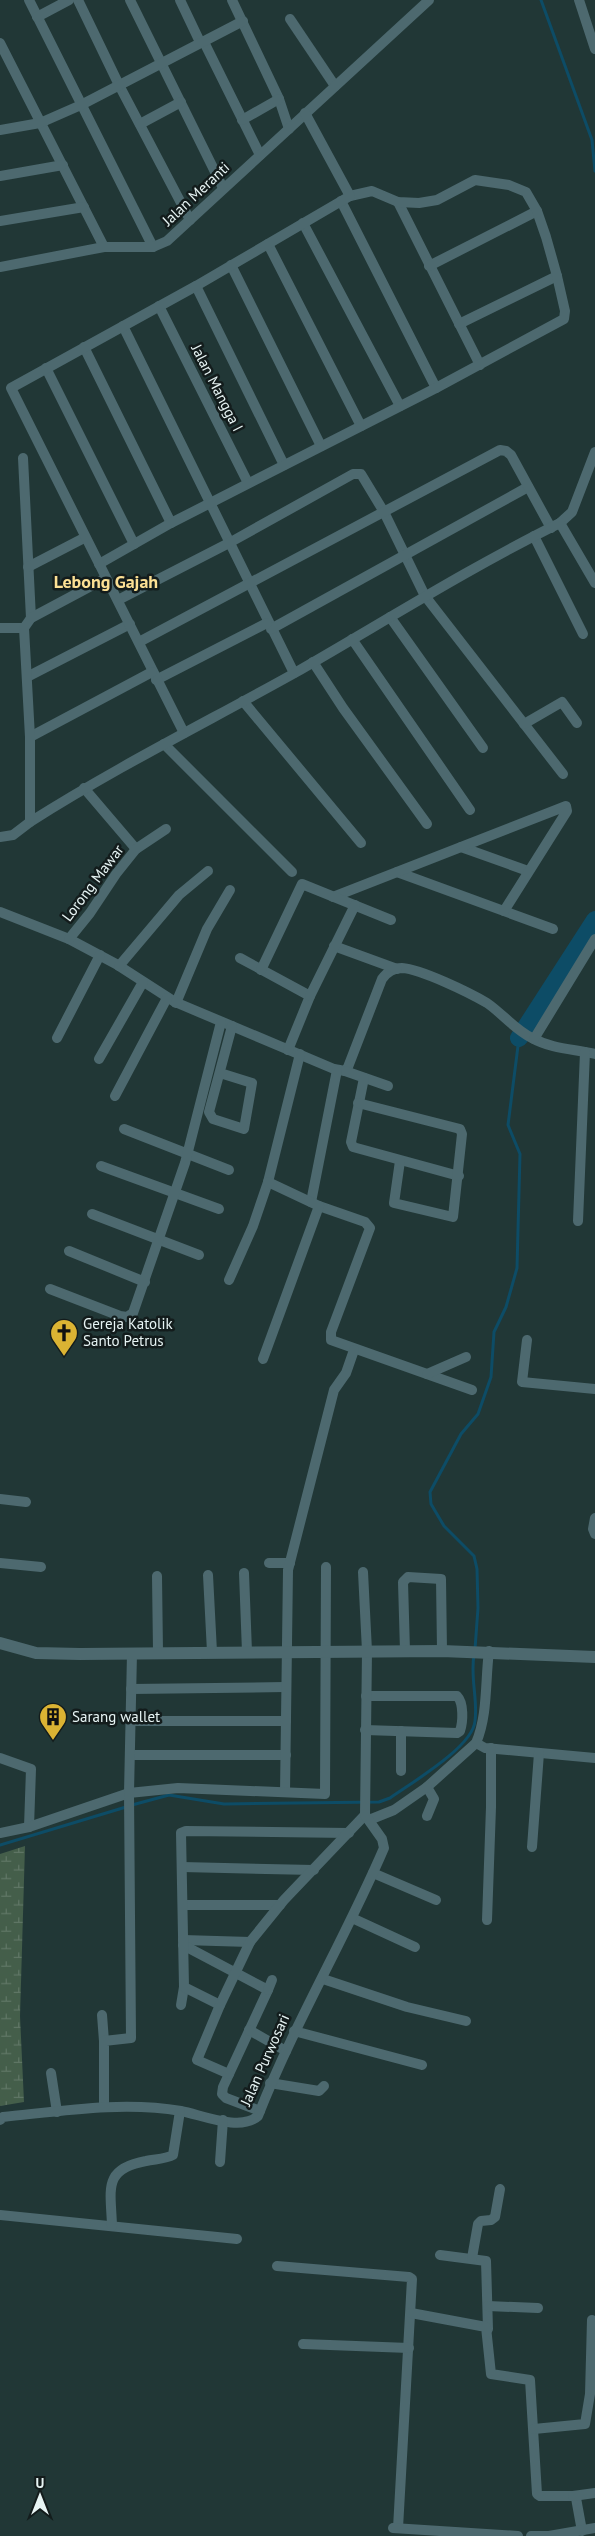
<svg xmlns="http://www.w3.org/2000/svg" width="595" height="2536" viewBox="0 0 595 2536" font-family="'PT Sans',sans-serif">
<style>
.wetland{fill:url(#wetland-marsh)}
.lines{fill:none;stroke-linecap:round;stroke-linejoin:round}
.stream{stroke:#0d4c66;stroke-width:3}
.river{stroke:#0d4c66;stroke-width:18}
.minor{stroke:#4d696f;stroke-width:10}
.tertiary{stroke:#4d696f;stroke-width:12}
.labels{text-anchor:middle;stroke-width:5;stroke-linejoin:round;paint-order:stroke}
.street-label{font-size:15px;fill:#e7f4f4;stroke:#131c1c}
.poi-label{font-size:15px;fill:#e7f4f4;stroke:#131c1c;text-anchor:start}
.quarter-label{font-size:18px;font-weight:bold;fill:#fce094;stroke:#131c1c}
</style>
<defs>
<pattern id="wetland-marsh" width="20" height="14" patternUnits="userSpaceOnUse" patternTransform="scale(1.25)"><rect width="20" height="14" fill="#445e4a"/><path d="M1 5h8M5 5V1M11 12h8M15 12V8" fill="none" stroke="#5f7665"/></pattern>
</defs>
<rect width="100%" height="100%" fill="#213736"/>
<polygon class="wetland" points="25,1846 20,2016 24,2102 0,2106 0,1854"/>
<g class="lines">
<g class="stream">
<polyline points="541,0 592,140 595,171"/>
<polyline points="475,1649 478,1608 477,1569 474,1556 444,1526 431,1504 430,1492 461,1434 478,1414 491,1377 494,1332 506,1307 517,1268 520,1154 508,1125 519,1038"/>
<path d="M132,1805L169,1795L224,1804L379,1802L390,1798C411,1783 473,1747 475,1721C478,1700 470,1677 474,1655"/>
<polyline points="0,1845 126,1807"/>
</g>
<polyline class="river" points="519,1038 595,920"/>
<g class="minor">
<polyline points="29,0 153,247"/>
<polyline points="78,0 119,85 190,220"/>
<polyline points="130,0 223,188"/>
<polyline points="180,0 200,42"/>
<polyline points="232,0 279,99 289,129"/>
<polyline points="579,0 595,49"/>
<polyline points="37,17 69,0"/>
<polyline points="290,19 335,86"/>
<polyline points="204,42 260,155"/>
<polyline points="0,43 104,247"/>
<polyline points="242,120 279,99"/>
<polyline points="140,124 181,102"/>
<polyline points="0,130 40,123 81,105 243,21"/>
<polyline points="0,176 63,165"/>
<polyline points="341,201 436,388"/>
<polyline points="398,202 480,365"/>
<polyline points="0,221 84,207"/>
<polyline points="303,223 400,406"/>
<polyline points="268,244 361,426"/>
<polyline points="231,265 321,446"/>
<polyline points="429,266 537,211"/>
<polyline points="0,267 104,247 153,247 167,241 429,0"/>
<polyline points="196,286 284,465"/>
<polyline points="159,306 248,483"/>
<polyline points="459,324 557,276"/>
<polyline points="123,326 294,673"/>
<polyline points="84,347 171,523"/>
<polyline points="46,368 134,544"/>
<polyline points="23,458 31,618"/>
<polyline points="560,523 572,512 595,452"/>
<polyline points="534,536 583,634"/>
<polyline points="99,564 171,523 436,388 564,319 565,311 557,276 546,237 537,211 526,192 509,185 475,180 437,200 419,203 398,202 372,191 350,196"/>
<polyline points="28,567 84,538"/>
<polyline points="118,600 229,543 353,474 361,474 384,512 425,596 563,774"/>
<polyline points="390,617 483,748"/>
<polyline points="0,628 24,628"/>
<polyline points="271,629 528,487"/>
<polyline points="352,639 470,810"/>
<polyline points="139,642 500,450 506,451 511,455 551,528"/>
<polyline points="313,662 343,708 427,824"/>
<polyline points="27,677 130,624"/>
<polyline points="156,680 267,623"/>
<polyline points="243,701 361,843"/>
<polyline points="524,724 562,702 577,723"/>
<polyline points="184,733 11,388 196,286 350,196 305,113"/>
<polyline points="30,737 152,672"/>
<polyline points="164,744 292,872"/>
<polyline points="84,788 136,849"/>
<path d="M30,822C115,768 205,723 293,674C382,623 469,568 560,523L595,583"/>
<polyline points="0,837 13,835 30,822 30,737 24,628 31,618 106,578"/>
<polyline points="461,847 528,871"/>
<polyline points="397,872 553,929"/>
<polyline points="333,897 566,806 567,811 504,911"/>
<path d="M0,912L69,939L116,964L175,1002L334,1069L345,1071L348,1067L382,979C387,972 394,968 402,968C421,969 470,993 487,1003C503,1014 514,1029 532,1038C552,1049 574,1049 595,1054"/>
<polyline points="69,939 90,913 116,874 136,849 166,829"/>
<polyline points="334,946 397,969"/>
<polyline points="240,958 310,996 288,1050"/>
<polyline points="119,966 179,895 208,871"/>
<polyline points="261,970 302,884 391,920"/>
<polyline points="310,996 355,905"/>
<polyline points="176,1003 207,929 230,890"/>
<polyline points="57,1038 100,955"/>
<polyline points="534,1039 595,939"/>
<polyline points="99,1059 143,982"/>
<polyline points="345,1071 388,1086"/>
<polyline points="220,1073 252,1083 244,1129 213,1119 209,1112 232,1026"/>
<polyline points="364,1078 351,1142 353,1147 459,1176"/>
<polyline points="115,1096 167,998"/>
<polyline points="358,1103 460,1129 462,1134 453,1217 394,1203 400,1161"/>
<polyline points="124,1129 229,1170"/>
<polyline points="101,1166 219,1209"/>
<polyline points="311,1202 337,1070"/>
<polyline points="319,1206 365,1222 370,1228 331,1332 331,1340 472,1390"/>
<polyline points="92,1214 199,1255"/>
<polyline points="578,1221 585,1052"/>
<polyline points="69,1251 145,1282"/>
<polyline points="229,1280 253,1226 268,1182 300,1054"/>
<polyline points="50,1289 120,1316 127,1317 133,1313 185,1163 221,1022"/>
<polyline points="527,1340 522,1382 595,1389"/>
<polyline points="263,1359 319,1206 268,1182"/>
<polyline points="427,1374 466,1357"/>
<polyline points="0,1499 26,1502"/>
<polyline points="595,1518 593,1529 595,1534"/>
<polyline points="0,1563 41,1567"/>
<polyline points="269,1563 290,1563"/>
<polyline points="244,1573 247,1652"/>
<polyline points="208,1575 212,1652"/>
<polyline points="157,1576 158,1652"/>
<polyline points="405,1651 403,1582 408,1577 441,1579 442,1651"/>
<polyline points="131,1689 285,1687"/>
<polyline points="131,1721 286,1721"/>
<path d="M365,1730L457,1733L460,1731C463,1722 464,1703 457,1696H366"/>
<polyline points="401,1731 401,1771"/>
<polyline points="476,1743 485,1748 595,1758"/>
<polyline points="130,1755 286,1755"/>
<polyline points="0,1758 31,1769 29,1827"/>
<polyline points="285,1792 288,1570 334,1390 346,1373 354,1350"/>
<path d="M427,1816L434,1799L427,1787L476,1743C488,1715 485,1682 489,1651"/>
<polyline points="369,1820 394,1810 427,1787"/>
<polyline points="0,1833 29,1827 129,1793 178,1788 325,1794 326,1567"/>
<polyline points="532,1847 539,1753"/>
<polyline points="182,1867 314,1870"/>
<polyline points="373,1873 436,1900"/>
<polyline points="183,1905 280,1905"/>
<polyline points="352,1918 415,1947"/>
<polyline points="487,1920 491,1807 491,1748"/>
<polyline points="183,1940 250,1942"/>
<polyline points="183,1945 268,1990 223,2087 222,2094 226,2098 260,2111"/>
<polyline points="323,1979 407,2007 466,2021"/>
<polyline points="268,1990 272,1980"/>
<polyline points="181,2005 184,1987"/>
<polyline points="220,2005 184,1987 181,1833 186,1831 349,1833"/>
<polyline points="102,2015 104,2041"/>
<polyline points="249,2030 286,2051"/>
<polyline points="294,2031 422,2065"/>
<polyline points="51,2073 57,2112"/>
<polyline points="229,2074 197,2060 220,2005 250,1942 284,1900 365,1815"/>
<polyline points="270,2083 319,2091 324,2086"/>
<polyline points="104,2107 104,2041 131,2038 129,1793 132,1653"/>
<path d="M0,2120L3,2117C62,2111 123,2101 181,2111C202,2115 241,2132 258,2116C294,2024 345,1939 384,1848L382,1839L365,1815L367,1651L363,1572"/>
<polyline points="220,2162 223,2120"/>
<polyline points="0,2215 237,2239"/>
<path d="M112,2226C111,2190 102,2169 146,2161C155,2159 166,2159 173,2155L180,2111"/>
<polyline points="440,2255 486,2261 488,2329"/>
<polyline points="472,2258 478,2224 481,2221 491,2220 495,2217 500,2189"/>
<polyline points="277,2266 409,2277 412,2279 398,2528"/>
<polyline points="488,2306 538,2308"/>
<polyline points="411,2313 486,2327 491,2374 530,2380 537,2494 540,2496 573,2496 576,2498 582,2531"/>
<polyline points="303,2344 409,2348"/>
<polyline points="534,2429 585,2424 590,2394 592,2320"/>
<polyline points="573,2496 595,2493"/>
<polyline points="393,2528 518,2536"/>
<polyline points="531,2536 549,2536 595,2528"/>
</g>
<polyline class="tertiary" points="0,1643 36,1653 80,1654 442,1651 595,1657"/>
</g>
<defs>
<symbol id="church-pin" viewBox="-11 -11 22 30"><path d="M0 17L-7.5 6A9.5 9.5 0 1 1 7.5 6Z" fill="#dbb333" stroke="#131c1c"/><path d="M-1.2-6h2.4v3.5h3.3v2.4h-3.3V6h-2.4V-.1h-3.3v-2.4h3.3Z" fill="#111"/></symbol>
<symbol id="building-pin" viewBox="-11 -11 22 30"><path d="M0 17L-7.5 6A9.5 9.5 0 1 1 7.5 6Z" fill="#dbb333" stroke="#131c1c"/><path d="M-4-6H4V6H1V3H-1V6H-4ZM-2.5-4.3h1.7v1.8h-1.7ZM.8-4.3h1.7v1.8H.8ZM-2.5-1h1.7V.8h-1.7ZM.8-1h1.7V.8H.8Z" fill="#111"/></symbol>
</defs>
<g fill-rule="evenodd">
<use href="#church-pin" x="48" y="1317" width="32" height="43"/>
<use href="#building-pin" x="37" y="1701" width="32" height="43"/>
</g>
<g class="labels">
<g class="street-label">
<text transform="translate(196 194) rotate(-43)" y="5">Jalan Meranti</text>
<text transform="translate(217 388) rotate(63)" y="5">Jalan Mangga I</text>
<text transform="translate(93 883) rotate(-53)" y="5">Lorong Mawar</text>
<text transform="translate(265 2060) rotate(-66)" y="5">Jalan Purwosari</text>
</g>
<g class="poi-label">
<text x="83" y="1329">Gereja Katolik<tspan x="83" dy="17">Santo Petrus</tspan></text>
<text x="72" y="1722">Sarang wallet</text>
</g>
<g class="quarter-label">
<text x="106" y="588">Lebong Gajah</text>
</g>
</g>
<g transform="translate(40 2496)" stroke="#131c1c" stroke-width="4" paint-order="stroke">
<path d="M0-4L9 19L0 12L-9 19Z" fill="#e7f4f4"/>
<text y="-8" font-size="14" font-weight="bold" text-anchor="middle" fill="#e7f4f4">U</text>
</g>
</svg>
